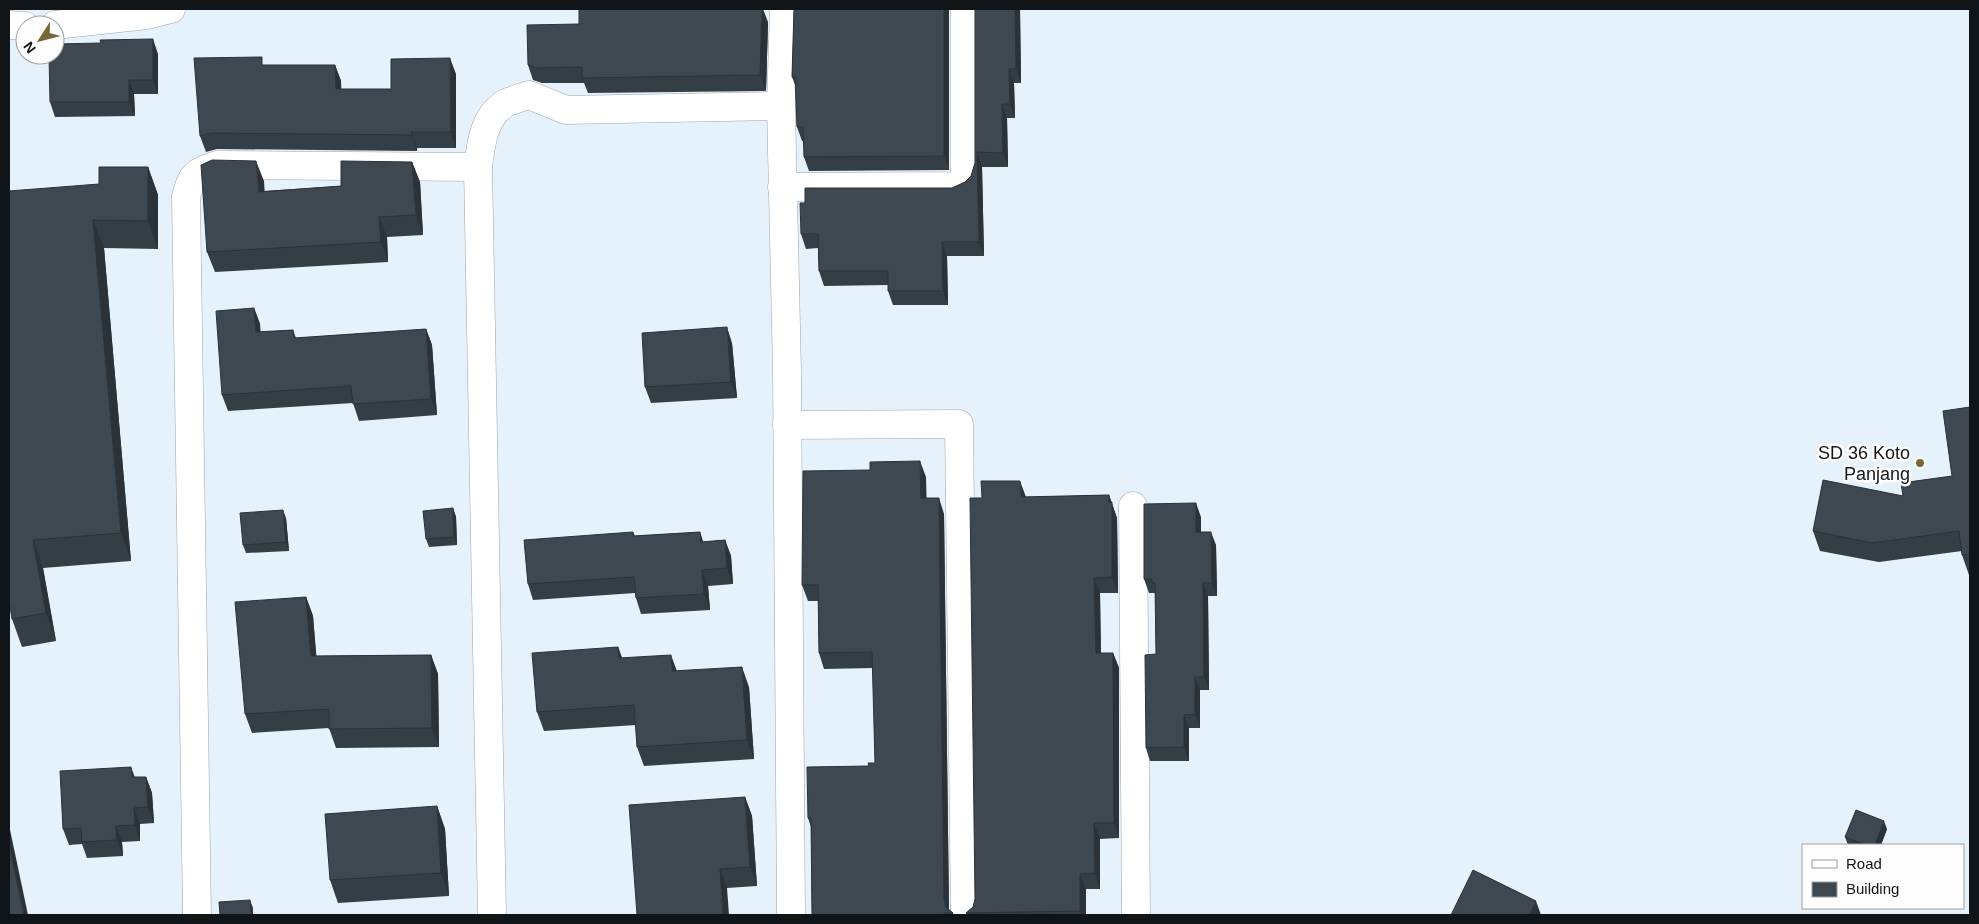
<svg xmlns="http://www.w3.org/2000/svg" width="1979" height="924" viewBox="0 0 1979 924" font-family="Helvetica,sans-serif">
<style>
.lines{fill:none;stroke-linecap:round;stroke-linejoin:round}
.minor-casing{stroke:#9aa5af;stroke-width:29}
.minor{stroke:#fff;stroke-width:28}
.wall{fill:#343e45}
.shaded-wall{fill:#2b3238}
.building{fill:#3d4850;stroke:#2b3238}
.poi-dot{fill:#766735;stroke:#fdfdfd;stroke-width:2}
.labels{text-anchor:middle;stroke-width:5;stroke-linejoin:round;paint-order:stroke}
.poi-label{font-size:18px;fill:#111518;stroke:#fdfdfd;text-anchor:end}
</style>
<rect width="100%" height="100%" fill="#e5f2fc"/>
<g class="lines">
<defs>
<g id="minor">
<polyline points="784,9 781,106 787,372 791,915"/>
<polyline points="9,25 25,26"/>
<polyline points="55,25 147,15 171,9"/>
<polyline points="782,187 957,186 962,183 965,177 965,9"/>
<polyline points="787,425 959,424 965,915"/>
<polyline points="1133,506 1136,915"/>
<path d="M197,915L186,197C192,174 195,172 217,165L478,167"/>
<path d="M492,915L478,167C481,144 483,119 504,104C511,100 521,98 529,95L566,110L781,106"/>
</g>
</defs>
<use href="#minor" class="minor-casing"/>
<use href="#minor" class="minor"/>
</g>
<g class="wall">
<polygon points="794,9 949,9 949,170 809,171 804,157 804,141 802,141 797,127 796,87 792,77"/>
<polygon points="975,9 1020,9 1021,83 1014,83 1015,118 1007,118 1008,167 982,167 984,256 947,256 948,305 893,305 888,291 888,285 824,286 819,271 818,248 806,249 801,234 805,203 952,188 965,182 971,176 975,163"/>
<polygon points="768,22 766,91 588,93 584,83 542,83 533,80 528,65 579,24"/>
<polygon points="158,54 158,94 134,94 135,116 55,117 50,102"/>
<polygon points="265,65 335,65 341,81 341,89 391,89 456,74 456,148 417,148 417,151 217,149 206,152 200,136"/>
<polygon points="412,162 420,182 423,235 387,237 388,262 215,272 207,252 264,181 264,191 341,186"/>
<polygon points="148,167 158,195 158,249 104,248 131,561 43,568 56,641 22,647 12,619 99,184"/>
<polygon points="254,308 260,324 260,332 293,330 296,338 426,329 432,345 437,415 359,421 353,403 228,411 222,395"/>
<polygon points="732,343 737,398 651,403 645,387"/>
<polygon points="1970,407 1970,575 1969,575 1962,555 1962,551 1879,562 1820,551 1813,531 1903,496 1952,476"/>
<polygon points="926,477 926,498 944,514 949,910 953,913 954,915 812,915 811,827 808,818 869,766 875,763 873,668 824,669 819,653 818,601 808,601 802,585"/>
<polygon points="1109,495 1117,518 1118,593 1100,593 1101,653 1113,653 1119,668 1119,838 1100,839 1100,889 1086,889 1086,915 967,915 966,913 973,907 975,899 982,498"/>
<polygon points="453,508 456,517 457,545 429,547 426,539"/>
<polygon points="1201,517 1201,532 1216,545 1217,596 1208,596 1209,690 1200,690 1200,728 1189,728 1189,761 1150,761 1146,748 1156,654 1155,593 1149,593 1144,579"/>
<polygon points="286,518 289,551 246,553 243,545"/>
<polygon points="633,532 635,536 700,532 703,542 725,540 731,556 733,584 708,586 710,610 641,614 636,598 635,593 533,600 528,584"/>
<polygon points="306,597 313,616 316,656 431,655 438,674 439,747 336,748 329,728 252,733 245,714"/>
<polygon points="618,647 622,658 749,687 754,759 644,766 637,747 636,725 544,731 537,712"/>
<polygon points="135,777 146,777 152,793 154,823 140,824 140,841 122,842 123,856 87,858 82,844 69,845 63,829"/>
<polygon points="745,797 752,816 757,886 727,888 637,915"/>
<polygon points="437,806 445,829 449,896 338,903 330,880"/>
<polygon points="1887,829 1881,845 1848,845 1845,837"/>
</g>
<g class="shaded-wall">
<polygon points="762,9 763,9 768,22 766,91 760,75"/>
<polygon points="944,9 949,9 949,170 944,156"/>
<polygon points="1015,9 1020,9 1021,83 1016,69"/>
<polygon points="153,39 158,54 158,94 153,80"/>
<polygon points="450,58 456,74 456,148 451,132"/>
<polygon points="335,65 341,81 342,105 336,89"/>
<polygon points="1009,69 1014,83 1015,118 1010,104"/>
<polygon points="129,80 134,94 135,116 129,102"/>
<polygon points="1002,104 1007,118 1008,167 1003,153"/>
<polygon points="411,132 417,148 417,151 412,135"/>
<polygon points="977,152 982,167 984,256 979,242"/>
<polygon points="256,161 264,181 266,212 259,192"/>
<polygon points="412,162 420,182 423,235 416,215"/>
<polygon points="148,167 158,195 158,249 148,221"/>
<polygon points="379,217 387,237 388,262 381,242"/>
<polygon points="93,220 104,248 131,561 121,533"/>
<polygon points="942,242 947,256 948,305 943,291"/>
<polygon points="254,308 260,324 262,348 256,332"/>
<polygon points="727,327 732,343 737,398 731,382"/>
<polygon points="426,329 432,345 437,415 431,399"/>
<polygon points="920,461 926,477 927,514 921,498"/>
<polygon points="1020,481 1026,497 1021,497"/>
<polygon points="1109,495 1117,518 1118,593 1112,577"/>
<polygon points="939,498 944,514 949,913 948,913 944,899"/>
<polygon points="1196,503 1201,517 1201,545 1196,532"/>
<polygon points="453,508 456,517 457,545 454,537"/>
<polygon points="283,510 286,518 289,551 286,542"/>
<polygon points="700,532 705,548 701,542"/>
<polygon points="1211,532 1216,545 1217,596 1212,583"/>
<polygon points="33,540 43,568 56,641 46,613"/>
<polygon points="725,540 731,556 733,584 727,568"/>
<polygon points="702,570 708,586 710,610 704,594"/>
<polygon points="1094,578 1100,593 1101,669 1096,653"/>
<polygon points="1203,583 1208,596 1209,690 1204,677"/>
<polygon points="306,597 313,616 318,675 311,656"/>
<polygon points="618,647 625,666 619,658"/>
<polygon points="1113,653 1119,668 1119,838 1114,823"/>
<polygon points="431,655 438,674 439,747 432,728"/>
<polygon points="671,655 678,674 672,671"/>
<polygon points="742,667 749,687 754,759 747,740"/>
<polygon points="1195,677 1200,690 1200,728 1195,714"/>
<polygon points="1184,715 1189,728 1189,761 1184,747"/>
<polygon points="131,767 137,783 132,777"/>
<polygon points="146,777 152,793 154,823 148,807"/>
<polygon points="745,797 752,816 757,886 750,867"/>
<polygon points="437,806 445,829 449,896 441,873"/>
<polygon points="134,808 140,824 140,841 135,825"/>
<polygon points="1884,821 1887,829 1881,845 1875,845"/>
<polygon points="1094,823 1100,839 1100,889 1095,873"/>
<polygon points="9,825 28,915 24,915 9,845"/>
<polygon points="116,826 122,842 123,856 117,840"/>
<polygon points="720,869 727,888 729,915 723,915"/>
<polygon points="1080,874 1086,889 1086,915 1082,915 1080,911"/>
<polygon points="250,900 253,908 253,915 251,915"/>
<polygon points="1536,901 1541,915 1529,915"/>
</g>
<g class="building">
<polygon points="579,9 762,9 760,75 582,78 582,67 536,68 528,65 527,25 579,24"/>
<polygon points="794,9 944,9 944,156 804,157 803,127 797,127 795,77 792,77"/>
<polygon points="975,9 1015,9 1016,69 1009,69 1010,104 1002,104 1003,153 977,152 979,242 942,242 943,291 888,291 888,271 819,271 818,234 801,234 800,203 805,203 805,188 952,188 965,182 971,176 975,163"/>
<polygon points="153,39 153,80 129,80 129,102 50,102 49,55 55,55 55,44 101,43 100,40"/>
<polygon points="262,57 262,65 335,65 336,89 391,89 391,59 450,58 451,132 411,132 412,135 211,133 200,136 194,58"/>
<polygon points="212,160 256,161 259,192 341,186 341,161 412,162 416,215 379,217 381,242 207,252 201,165"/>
<polygon points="99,167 148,167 148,221 93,220 121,533 33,540 46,613 12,619 9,600 9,191 99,184"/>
<polygon points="254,308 256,332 293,330 294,338 426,329 431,399 353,404 351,386 222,395 216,311"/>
<polygon points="727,327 731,382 645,387 642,333"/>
<polygon points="1970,407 1970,554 1962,555 1959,531 1872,543 1813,531 1823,480 1903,496 1901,483 1952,476 1943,411"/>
<polygon points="920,461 921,498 939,498 944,899 946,907 953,913 944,913 945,915 812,915 811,818 808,818 807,767 869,766 868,763 875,763 872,652 819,653 818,585 802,585 803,471 870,470 870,462"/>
<polygon points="981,481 1020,481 1021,497 1109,495 1109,502 1112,502 1112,577 1094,578 1096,653 1113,653 1114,823 1094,823 1095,873 1080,874 1080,911 966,913 973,907 975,899 970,498 982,498"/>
<polygon points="1196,503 1196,532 1211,532 1212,583 1203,583 1204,677 1195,677 1195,714 1184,715 1184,747 1146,748 1145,655 1156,654 1155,583 1152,583 1152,579 1144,579 1144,504"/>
<polygon points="453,508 454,537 426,539 423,511"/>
<polygon points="283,510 286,542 243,545 240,513"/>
<polygon points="633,532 633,536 700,532 701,542 725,540 727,568 702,570 704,594 636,598 634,577 528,584 524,540"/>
<polygon points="306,597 311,656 431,655 432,728 329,729 329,709 245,714 235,602"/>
<polygon points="618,647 619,658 671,655 672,671 742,667 747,740 637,747 634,705 537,712 532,653"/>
<polygon points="131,767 132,777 146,777 148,807 134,808 135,825 116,826 117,840 82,842 81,828 63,829 60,771"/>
<polygon points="745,797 750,867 720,869 723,915 637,915 629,805"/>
<polygon points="437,806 441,873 330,880 325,814"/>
<polygon points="1856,810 1884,821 1875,845 1866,845 1845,837"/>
<polygon points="9,845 24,915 9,915"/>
<polygon points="1473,870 1536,901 1529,915 1451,915"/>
<polygon points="250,900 251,915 220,915 219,902"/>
</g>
<circle class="poi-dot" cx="1920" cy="463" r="5"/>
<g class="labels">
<g class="poi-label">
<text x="1910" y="459">SD 36 Koto<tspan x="1910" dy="21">Panjang</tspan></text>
</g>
</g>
<rect width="1979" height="924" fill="none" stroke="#111518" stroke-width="20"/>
<rect x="1802" y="844" width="162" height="65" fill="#fdfdfd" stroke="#9fa0a1"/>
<rect x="1812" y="860" width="25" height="8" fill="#ffffff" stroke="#9fa0a1"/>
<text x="1846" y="869" font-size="15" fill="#111518">Road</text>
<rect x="1812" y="882" width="25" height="15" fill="#3d4850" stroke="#9fa0a1"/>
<text x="1846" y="894" font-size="15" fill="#111518">Building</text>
<g transform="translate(40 40) rotate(234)"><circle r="24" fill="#fdfdfd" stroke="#9fa0a1"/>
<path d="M0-4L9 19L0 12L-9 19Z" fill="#766735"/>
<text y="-8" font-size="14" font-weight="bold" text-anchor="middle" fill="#111518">N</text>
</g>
</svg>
